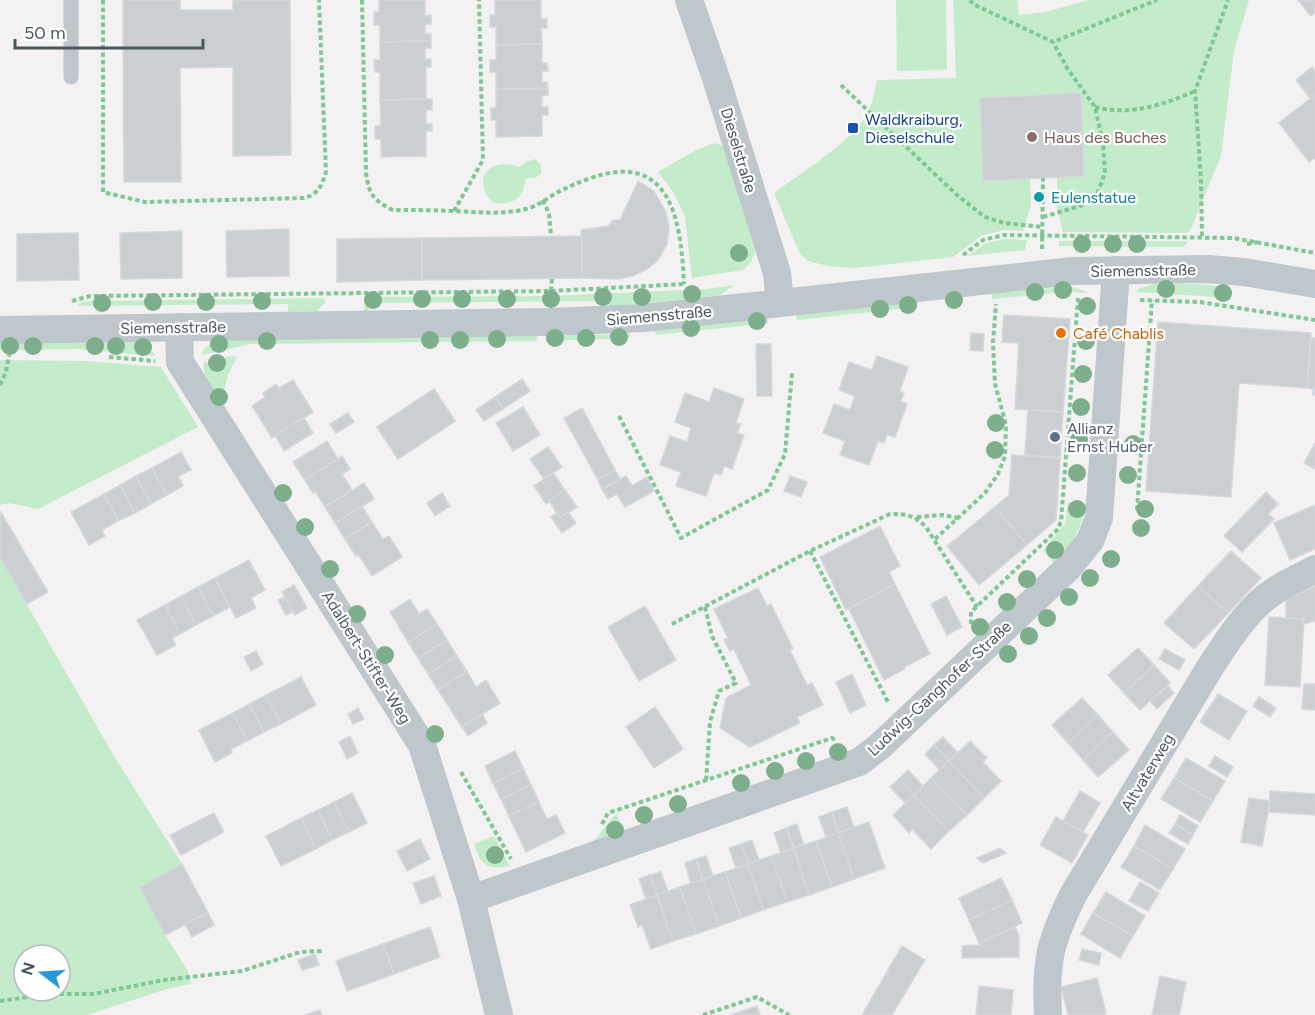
<svg xmlns="http://www.w3.org/2000/svg" width="1315" height="1015" viewBox="0 0 1315 1015" font-family="Figtree,sans-serif">
<style>
.green{fill:#c4eccb;fill-rule:evenodd}
.building{fill:#cbcfd2;stroke:#d5d8dc;stroke-width:1.5}
.lines{fill:none;stroke-linecap:round;stroke-linejoin:round}
.path{stroke:#7ec895;stroke-width:4;stroke-dasharray:4.5 3;stroke-linecap:butt}
.service{stroke:#bec8cc;stroke-width:15}
.minor{stroke:#bec8cc;stroke-width:28}
.tree{fill:#7eaf8c}
.transit-dot{fill:#1a4fb4;stroke:#fff;stroke-width:2}
.education-dot{fill:#8d6e63;stroke:#fff;stroke-width:2}
.culture-dot{fill:#0f9aa8;stroke:#fff;stroke-width:2}
.food-dot{fill:#e8710a;stroke:#fff;stroke-width:2}
.service-dot{fill:#5c6f8a;stroke:#fff;stroke-width:2}
.labels{text-anchor:middle;stroke-width:4.5;stroke-linejoin:round;paint-order:stroke}
.transit-label{font-size:16px;fill:#164399;stroke:#fff;text-anchor:start}
.education-label{font-size:16px;fill:#785e54;stroke:#fff;text-anchor:start}
.street-label{font-size:16px;fill:#4a585d;stroke:#fff}
.culture-label{font-size:16px;fill:#0d838f;stroke:#fff;text-anchor:start}
.food-label{font-size:16px;fill:#c56008;stroke:#fff;text-anchor:start}
.service-label{font-size:16px;fill:#4e5e75;stroke:#fff;text-anchor:start}
</style>
<rect width="100%" height="100%" fill="#f3f1f1"/>
<g class="green">
<polygon points="896,0 946,0 947,70 897,71"/>
<path d="M953,0H1017L1019,15L1045,12L1089,0H1249L1234,51L1221,156L1190,231L1186,233L1063,232L1057,208V177L1084,176L1081,94L981,98L983,180L1030,178L1031,205L1023,231L1004,230L981,236L953,257L855,268L828,266L808,261L800,254L774,193C798,175 849,143 864,119C872,107 874,94 877,80L956,78Z"/>
<polygon points="715,143 725,147 755,251 751,262 743,270 692,278 685,217 674,193 658,172 696,150"/>
<path d="M535,159L541,165V174L535,178H526C523,199 514,205 493,203C470,179 490,156 519,167L526,162Z"/>
<polygon points="1005,239 1027,240 1025,250 967,256 986,243"/>
<polygon points="1059,241 1188,241 1183,247 1059,246"/>
<polygon points="1155,284 1195,284 1227,287 1231,300 1202,296 1135,292 1140,288"/>
<polygon points="734,285 720,295 707,297 610,307 606,301 371,303 368,311 364,311 365,297 552,296 707,289"/>
<polygon points="1066,287 1077,288 1088,293 1065,292 992,299 992,293"/>
<polygon points="324,298 325,303 317,311 288,312 288,304 76,306 82,302 91,301"/>
<polygon points="917,301 917,307 797,320 796,314"/>
<polygon points="769,317 768,323 657,335 654,330"/>
<polygon points="630,334 630,338 549,341 549,336"/>
<polygon points="537,336 537,341 251,344 202,355 203,350 216,339"/>
<polygon points="148,342 155,356 77,349 0,350 0,343"/>
<polygon points="231,356 237,357 228,375 221,403 205,376 203,363"/>
<polygon points="0,360 85,361 161,367 198,427 38,509 9,503 0,505"/>
<path d="M1068,502L1087,504C1082,526 1071,548 1056,565L1043,551L1065,524Z"/>
<path d="M0,558L114,756L182,864L140,887L165,935L188,971L191,984L167,989L87,1015H0ZM24,955H60V991H24Z"/>
<polygon points="617,814 624,832 593,842 613,817"/>
<path d="M494,836L510,866C488,870 481,866 474,844Z"/>
</g>
<g class="building">
<polygon points="123,0 180,0 180,10 233,10 233,0 290,0 291,155 233,156 233,67 180,68 181,182 124,182"/>
<polygon points="379,0 425,0 425,16 431,15 431,24 425,24 425,34 431,34 431,41 380,42 380,25 374,25 374,12 379,12"/>
<polygon points="495,0 541,0 541,19 547,19 547,28 541,28 542,44 496,45 496,27 490,27 490,15 495,15"/>
<polygon points="1298,0 1315,0 1315,13 1311,16"/>
<polygon points="431,41 431,48 425,48 425,59 431,59 431,67 426,67 426,99 380,100 380,72 375,72 374,60 380,60 380,42"/>
<polygon points="542,44 542,63 547,63 548,71 542,71 542,82 547,82 548,89 496,89 496,72 490,72 490,60 496,60 496,45"/>
<polygon points="1312,67 1315,71 1315,95 1311,99 1296,80"/>
<polygon points="496,89 548,89 548,95 542,96 542,107 548,107 548,115 542,115 542,136 496,137 496,120 491,120 491,108 496,108"/>
<polygon points="1081,93 1084,176 983,181 980,98"/>
<polygon points="1315,95 1315,158 1309,162 1279,123"/>
<polygon points="426,99 432,99 432,110 426,110 426,124 432,124 432,131 426,131 426,156 381,157 381,139 375,139 375,126 381,126 380,100"/>
<polygon points="638,181 654,191 666,212 669,226 667,244 658,260 647,269 633,276 619,279 582,278 581,230 609,226 613,220 620,220"/>
<polygon points="289,229 289,276 227,277 226,231"/>
<polygon points="182,231 182,278 121,279 120,233"/>
<polygon points="78,233 79,280 17,281 17,234"/>
<polygon points="582,236 582,278 422,280 422,238"/>
<polygon points="422,238 422,280 337,282 337,239"/>
<polygon points="1004,315 1070,319 1063,412 1015,409 1019,343 1002,342"/>
<polygon points="1158,322 1311,333 1307,388 1239,383 1231,497 1146,491"/>
<polygon points="971,333 984,334 983,351 970,350"/>
<polygon points="1311,338 1315,338 1315,395 1313,395 1313,389 1307,388"/>
<polygon points="756,344 771,344 772,396 757,396"/>
<polygon points="877,356 908,367 900,391 904,393 901,401 907,404 895,437 887,435 884,443 878,441 869,465 840,455 845,441 823,433 834,404 850,410 855,396 839,390 849,362 872,370"/>
<polygon points="522,379 530,391 503,409 495,397"/>
<polygon points="293,380 313,412 272,438 252,406 265,397 263,393 276,384 279,388"/>
<polygon points="714,388 744,399 736,423 741,424 737,433 744,435 732,469 724,466 721,475 714,473 706,496 676,486 681,472 660,465 670,436 687,442 691,428 675,422 685,393 709,402"/>
<polygon points="434,389 455,421 398,459 377,427"/>
<polygon points="495,397 503,409 484,421 476,410"/>
<polygon points="523,407 540,435 513,451 496,423"/>
<polygon points="582,408 615,470 598,480 564,418"/>
<polygon points="1028,410 1063,412 1060,458 1025,455"/>
<polygon points="348,413 354,422 336,433 330,424"/>
<polygon points="304,418 313,433 284,451 275,435"/>
<polygon points="327,441 338,459 305,480 293,462"/>
<polygon points="1315,443 1315,469 1304,463"/>
<polygon points="548,447 562,467 544,479 530,459"/>
<polygon points="181,452 191,470 178,476 183,486 167,495 152,468"/>
<polygon points="1012,455 1060,458 1056,520 1027,545 995,507 1009,495"/>
<polygon points="342,456 350,469 342,474 352,490 325,507 315,491 313,493 305,480"/>
<polygon points="152,468 167,495 151,504 136,476"/>
<polygon points="615,470 620,479 602,489 598,480"/>
<polygon points="553,473 565,490 546,504 534,486"/>
<polygon points="136,476 151,504 135,513 120,485"/>
<polygon points="626,476 632,486 647,477 654,491 625,507 617,494 608,499 602,489"/>
<polygon points="790,476 807,482 801,497 784,491"/>
<polygon points="364,483 374,499 335,523 325,507"/>
<polygon points="120,485 135,513 118,521 104,494"/>
<polygon points="565,490 577,507 560,518 549,501"/>
<polygon points="1266,492 1278,504 1268,514 1274,519 1242,552 1224,536"/>
<polygon points="442,493 450,506 435,516 427,503"/>
<polygon points="104,494 118,521 102,530 105,536 89,545 71,512"/>
<polygon points="1315,505 1315,549 1290,560 1274,523"/>
<polygon points="362,506 372,522 345,539 335,523"/>
<polygon points="995,507 1027,545 979,585 947,546"/>
<polygon points="0,511 48,592 27,604 0,558"/>
<polygon points="568,512 576,523 562,533 551,517 557,513 560,518"/>
<polygon points="372,522 383,539 389,536 402,557 372,576 359,555 356,556 345,539"/>
<polygon points="880,526 900,566 889,572 895,584 846,610 820,557"/>
<polygon points="1231,551 1261,578 1228,613 1198,586"/>
<polygon points="249,560 265,590 251,598 256,608 236,618 215,578"/>
<polygon points="215,578 230,607 213,616 198,587"/>
<polygon points="895,584 930,654 904,667 905,669 884,680 849,609"/>
<polygon points="294,585 307,608 295,615 282,592"/>
<polygon points="1198,586 1228,613 1194,649 1164,623"/>
<polygon points="1315,586 1315,621 1303,624 1304,619 1286,618 1286,600"/>
<polygon points="198,587 213,616 196,625 181,596"/>
<polygon points="758,588 767,606 771,604 793,649 790,650 807,685 812,683 823,705 797,717 800,723 750,747 720,728 726,698 751,685 734,649 730,651 724,640 728,638 714,609"/>
<polygon points="181,596 196,625 180,634 165,605"/>
<polygon points="946,596 962,627 947,635 931,604"/>
<polygon points="285,597 293,612 286,615 278,600"/>
<polygon points="410,599 419,614 427,609 437,624 408,642 390,612"/>
<polygon points="165,605 180,634 172,638 176,645 157,655 137,620"/>
<polygon points="645,606 676,660 639,681 608,627"/>
<polygon points="1269,617 1304,619 1300,687 1265,685"/>
<polygon points="437,624 447,640 418,658 408,642"/>
<polygon points="447,640 457,656 428,674 418,658"/>
<polygon points="1138,648 1154,665 1124,693 1108,675"/>
<polygon points="1165,649 1185,660 1179,670 1159,659"/>
<polygon points="256,651 263,664 251,671 244,657"/>
<polygon points="457,656 467,671 438,690 428,674"/>
<polygon points="1154,665 1170,683 1140,710 1124,693"/>
<polygon points="467,671 476,687 486,680 500,703 462,727 438,690"/>
<polygon points="852,674 866,705 850,713 836,682"/>
<polygon points="301,677 316,705 281,724 266,695"/>
<polygon points="1304,684 1315,684 1315,710 1302,709"/>
<polygon points="1168,686 1174,693 1157,709 1150,701"/>
<polygon points="1218,694 1247,711 1229,740 1200,722"/>
<polygon points="266,695 281,724 264,732 249,704"/>
<polygon points="1259,697 1276,708 1270,717 1253,706"/>
<polygon points="1082,698 1098,715 1068,743 1052,725"/>
<polygon points="249,704 264,732 247,741 233,713"/>
<polygon points="655,707 683,749 654,768 626,727"/>
<polygon points="358,708 364,719 353,724 348,714"/>
<polygon points="233,713 247,741 231,749 232,753 215,762 199,730"/>
<polygon points="482,714 487,723 468,736 462,727"/>
<polygon points="1098,715 1113,732 1083,760 1068,743"/>
<polygon points="1113,732 1129,750 1098,777 1083,760"/>
<polygon points="350,736 358,753 347,759 339,742"/>
<polygon points="943,737 958,753 949,761 934,745"/>
<polygon points="970,741 987,758 983,762 1001,781 984,798 949,761"/>
<polygon points="934,745 949,761 940,770 925,754"/>
<polygon points="515,751 523,768 493,783 485,766"/>
<polygon points="1215,756 1233,767 1227,777 1209,766"/>
<polygon points="1186,758 1225,781 1213,801 1174,778"/>
<polygon points="949,761 984,798 967,815 931,778"/>
<polygon points="523,768 531,785 501,799 493,783"/>
<polygon points="908,770 923,786 914,795 899,779"/>
<polygon points="931,778 967,815 949,831 914,795"/>
<polygon points="1174,778 1213,801 1200,822 1161,799"/>
<polygon points="899,779 914,795 905,803 890,787"/>
<polygon points="531,785 539,802 509,816 501,799"/>
<polygon points="1080,791 1100,803 1083,832 1063,821"/>
<polygon points="1270,791 1315,794 1315,815 1269,812"/>
<polygon points="352,793 367,823 349,832 334,802"/>
<polygon points="914,795 949,831 931,849 912,829 909,833 893,815"/>
<polygon points="1249,798 1270,801 1262,846 1241,842"/>
<polygon points="334,802 349,832 332,840 318,810"/>
<polygon points="539,802 547,819 556,815 565,833 526,852 509,816"/>
<polygon points="847,807 854,828 838,833 832,812"/>
<polygon points="318,810 332,840 316,849 301,818"/>
<polygon points="832,812 838,833 826,837 819,817"/>
<polygon points="214,813 224,832 181,855 170,835"/>
<polygon points="1180,815 1198,826 1193,835 1175,824"/>
<polygon points="1056,817 1088,835 1072,863 1040,845"/>
<polygon points="301,818 316,849 281,866 266,836"/>
<polygon points="869,822 885,868 854,879 838,833"/>
<polygon points="797,824 804,845 794,848 786,828"/>
<polygon points="1175,824 1193,835 1188,844 1169,833"/>
<polygon points="1145,825 1185,849 1173,869 1134,846"/>
<polygon points="786,828 794,848 781,853 774,833"/>
<polygon points="838,833 854,879 832,887 816,841"/>
<polygon points="420,839 430,859 407,871 397,851"/>
<polygon points="752,840 759,860 748,864 741,844"/>
<polygon points="816,841 832,887 809,895 794,848"/>
<polygon points="741,844 748,864 736,868 729,848"/>
<polygon points="1134,846 1173,869 1160,890 1121,867"/>
<polygon points="794,848 809,895 787,902 771,856"/>
<polygon points="1000,848 1006,853 983,863 977,858"/>
<polygon points="706,856 713,876 703,879 696,859"/>
<polygon points="771,856 787,902 763,910 748,864"/>
<polygon points="696,859 703,879 691,884 685,863"/>
<polygon points="182,864 208,913 165,935 140,887"/>
<polygon points="748,864 763,910 741,918 725,872"/>
<polygon points="661,872 668,891 657,895 650,875"/>
<polygon points="725,872 741,918 719,926 703,879"/>
<polygon points="650,875 657,895 646,899 639,879"/>
<polygon points="434,876 441,896 421,904 413,883"/>
<polygon points="1001,878 1012,900 969,920 959,898"/>
<polygon points="703,879 719,926 696,934 680,887"/>
<polygon points="1140,882 1159,893 1148,911 1129,901"/>
<polygon points="680,887 696,934 673,941 657,895"/>
<polygon points="1106,892 1145,916 1133,936 1093,913"/>
<polygon points="657,895 673,941 651,949 642,925 638,927 630,905"/>
<polygon points="1012,900 1022,923 979,943 969,920"/>
<polygon points="208,913 214,925 192,937 185,924"/>
<polygon points="1093,913 1133,936 1120,958 1081,934"/>
<polygon points="430,927 440,957 394,974 383,944"/>
<polygon points="1015,927 1019,936 1019,957 962,958 962,946 980,945 979,943"/>
<polygon points="383,944 394,974 347,991 336,961"/>
<polygon points="902,946 925,960 892,1015 862,1015"/>
<polygon points="1082,949 1101,953 1099,965 1079,960"/>
<polygon points="315,954 319,965 302,970 298,960"/>
<polygon points="1160,976 1186,982 1179,1015 1152,1015"/>
<polygon points="1097,978 1106,1013 1104,1015 1068,1015 1061,987"/>
<polygon points="979,986 1013,990 1011,1015 976,1015"/>
<polygon points="757,1006 760,1015 730,1015"/>
<polygon points="320,1010 322,1015 305,1015"/>
</g>
<g class="lines">
<g class="path">
<path d="M103,0V192L145,202L304,198C319,194 322,185 326,172L319,0"/>
<path d="M362,0L366,173C369,195 373,200 393,210C413,210 433,210 453,211C478,212 501,215 526,209C539,206 551,195 562,190C571,186 579,182 588,179C672,148 681,222 684,284"/>
<polyline points="970,0 973,4 1053,42 1157,0"/>
<polyline points="841,85 958,196 985,217 1004,223 1043,227"/>
<path d="M1095,107C1130,116 1163,105 1195,91"/>
<polyline points="543,200 549,214 551,236"/>
<polyline points="454,211 483,160 479,0"/>
<polyline points="1043,217 1083,205 1097,194 1105,173 1103,143 1095,107 1067,68 1053,42"/>
<polyline points="1202,236 1201,181 1195,91 1228,0"/>
<polyline points="1247,244 1258,242"/>
<polyline points="1042,249 1043,178"/>
<polyline points="963,255 983,240 1004,235 1233,238 1315,253"/>
<polyline points="551,291 552,279"/>
<polyline points="1140,300 1200,302 1315,320"/>
<polyline points="72,301 90,296 551,291 685,284"/>
<polyline points="109,357 155,361"/>
<polyline points="0,385 6,372 9,355"/>
<polyline points="619,416 681,538 768,490 785,454 792,373"/>
<polyline points="1137,510 1152,300"/>
<polyline points="917,517 943,515 958,518"/>
<polyline points="935,539 985,493 998,474 1005,456 1006,425 995,384 993,342 996,304"/>
<polyline points="810,551 888,702"/>
<polyline points="705,607 712,636 736,683 719,691 710,722 706,782"/>
<path d="M672,624L810,551L890,514C906,514 914,515 926,527L977,607"/>
<polyline points="971,624 971,612 1057,530 1061,522 1078,298"/>
<polyline points="461,772 511,859"/>
<polyline points="602,824 608,813 832,738 836,741"/>
<polyline points="0,1001 49,994 93,994 164,980 242,971 300,952 322,951"/>
<polyline points="703,1015 757,997 789,1015"/>
</g>
<polyline class="service" points="71,0 71,77"/>
<g class="minor">
<polyline points="689,0 716,78 777,273 780,302"/>
<polyline points="179,327 180,362 422,745 471,899 499,1015"/>
<polyline points="0,330 550,322 644,318 1073,271 1208,269 1244,272 1315,284"/>
<polyline points="471,899 859,762 879,747 1068,568 1090,541 1099,518 1116,270"/>
<path d="M1048,1015C1045,962 1050,942 1073,895L1209,669C1227,642 1246,610 1273,592C1286,583 1301,577 1315,569"/>
</g>
</g>
<g class="tree">
<circle cx="1082" cy="244" r="9"/>
<circle cx="1113" cy="244" r="9"/>
<circle cx="1137" cy="244" r="9"/>
<circle cx="739" cy="253" r="9"/>
<circle cx="1166" cy="289" r="9"/>
<circle cx="1063" cy="290" r="9"/>
<circle cx="1035" cy="292" r="9"/>
<circle cx="1223" cy="293" r="9"/>
<circle cx="692" cy="294" r="9"/>
<circle cx="603" cy="297" r="9"/>
<circle cx="642" cy="297" r="9"/>
<circle cx="422" cy="299" r="9"/>
<circle cx="462" cy="299" r="9"/>
<circle cx="507" cy="299" r="9"/>
<circle cx="551" cy="299" r="9"/>
<circle cx="373" cy="300" r="9"/>
<circle cx="954" cy="300" r="9"/>
<circle cx="262" cy="301" r="9"/>
<circle cx="153" cy="302" r="9"/>
<circle cx="206" cy="302" r="9"/>
<circle cx="102" cy="303" r="9"/>
<circle cx="908" cy="305" r="9"/>
<circle cx="1087" cy="306" r="9"/>
<circle cx="880" cy="309" r="9"/>
<circle cx="757" cy="321" r="9"/>
<circle cx="691" cy="328" r="9"/>
<circle cx="619" cy="337" r="9"/>
<circle cx="555" cy="338" r="9"/>
<circle cx="586" cy="338" r="9"/>
<circle cx="497" cy="339" r="9"/>
<circle cx="430" cy="340" r="9"/>
<circle cx="460" cy="340" r="9"/>
<circle cx="267" cy="341" r="9"/>
<circle cx="1086" cy="341" r="9"/>
<circle cx="219" cy="344" r="9"/>
<circle cx="10" cy="346" r="9"/>
<circle cx="33" cy="346" r="9"/>
<circle cx="95" cy="346" r="9"/>
<circle cx="116" cy="346" r="9"/>
<circle cx="143" cy="347" r="9"/>
<circle cx="217" cy="363" r="9"/>
<circle cx="1083" cy="374" r="9"/>
<circle cx="219" cy="397" r="9"/>
<circle cx="1081" cy="407" r="9"/>
<circle cx="996" cy="423" r="9"/>
<circle cx="1079" cy="440" r="9"/>
<circle cx="1133" cy="444" r="9"/>
<circle cx="995" cy="450" r="9"/>
<circle cx="1077" cy="473" r="9"/>
<circle cx="1128" cy="475" r="9"/>
<circle cx="283" cy="493" r="9"/>
<circle cx="1077" cy="509" r="9"/>
<circle cx="1145" cy="509" r="9"/>
<circle cx="305" cy="527" r="9"/>
<circle cx="1141" cy="528" r="9"/>
<circle cx="1055" cy="550" r="9"/>
<circle cx="1111" cy="559" r="9"/>
<circle cx="330" cy="569" r="9"/>
<circle cx="1090" cy="578" r="9"/>
<circle cx="1027" cy="579" r="9"/>
<circle cx="1069" cy="597" r="9"/>
<circle cx="1007" cy="602" r="9"/>
<circle cx="357" cy="614" r="9"/>
<circle cx="1047" cy="618" r="9"/>
<circle cx="980" cy="627" r="9"/>
<circle cx="1029" cy="636" r="9"/>
<circle cx="1008" cy="654" r="9"/>
<circle cx="385" cy="655" r="9"/>
<circle cx="435" cy="734" r="9"/>
<circle cx="838" cy="752" r="9"/>
<circle cx="806" cy="761" r="9"/>
<circle cx="775" cy="771" r="9"/>
<circle cx="741" cy="783" r="9"/>
<circle cx="678" cy="804" r="9"/>
<circle cx="644" cy="815" r="9"/>
<circle cx="615" cy="830" r="9"/>
<circle cx="495" cy="855" r="9"/>
</g>
<rect class="transit-dot" x="847" y="122" width="12" height="12" rx="3"/>
<circle class="education-dot" cx="1032" cy="137" r="6"/>
<circle class="culture-dot" cx="1039" cy="197" r="6"/>
<circle class="food-dot" cx="1061" cy="333" r="6"/>
<circle class="service-dot" cx="1055" cy="437" r="6"/>
<g class="labels">
<g class="transit-label">
<text x="865" y="125">Waldkraiburg,<tspan x="865" dy="18">Dieselschule</tspan></text>
</g>
<g class="education-label">
<text x="1044" y="143">Haus des Buches</text>
</g>
<g class="street-label">
<text transform="translate(739 150) rotate(73)" y="6">Dieselstraße</text>
<text transform="translate(1143 270) rotate(-1)" y="6">Siemensstraße</text>
<text transform="translate(659 315) rotate(-5)" y="6">Siemensstraße</text>
<text transform="translate(173 327) rotate(-1)" y="6">Siemensstraße</text>
<text transform="translate(367 657) rotate(58)" y="6">Adalbert-Stifter-Weg</text>
<text transform="translate(939 688) rotate(-43)" y="6">Ludwig-Ganghofer-Straße</text>
<text transform="translate(1147 772) rotate(-59)" y="6">Altvaterweg</text>
</g>
<g class="culture-label">
<text x="1051" y="203">Eulenstatue</text>
</g>
<g class="food-label">
<text x="1073" y="339">Café Chablis</text>
</g>
<g class="service-label">
<text x="1067" y="434">Allianz<tspan x="1067" dy="18">Ernst Huber</tspan></text>
</g>
</g>
<g transform="translate(42 973) rotate(287)"><circle r="28" fill="#ffffff" stroke="#b7bcbe" stroke-width="1.5"/>
<path d="M0-4.5L10 22L0 15L-10 22Z" fill="#2897d5"/>
<text y="-9" font-size="16" font-weight="bold" text-anchor="middle" fill="#4a585d">N</text>
</g>
<path d="M15 39v9h188v-9" fill="none" stroke="#4a585d" stroke-width="3"/>
<text x="24" y="39" font-size="18" fill="#4a585d" stroke="#ffffff" stroke-width="4.5" paint-order="stroke">50 m</text>
</svg>
